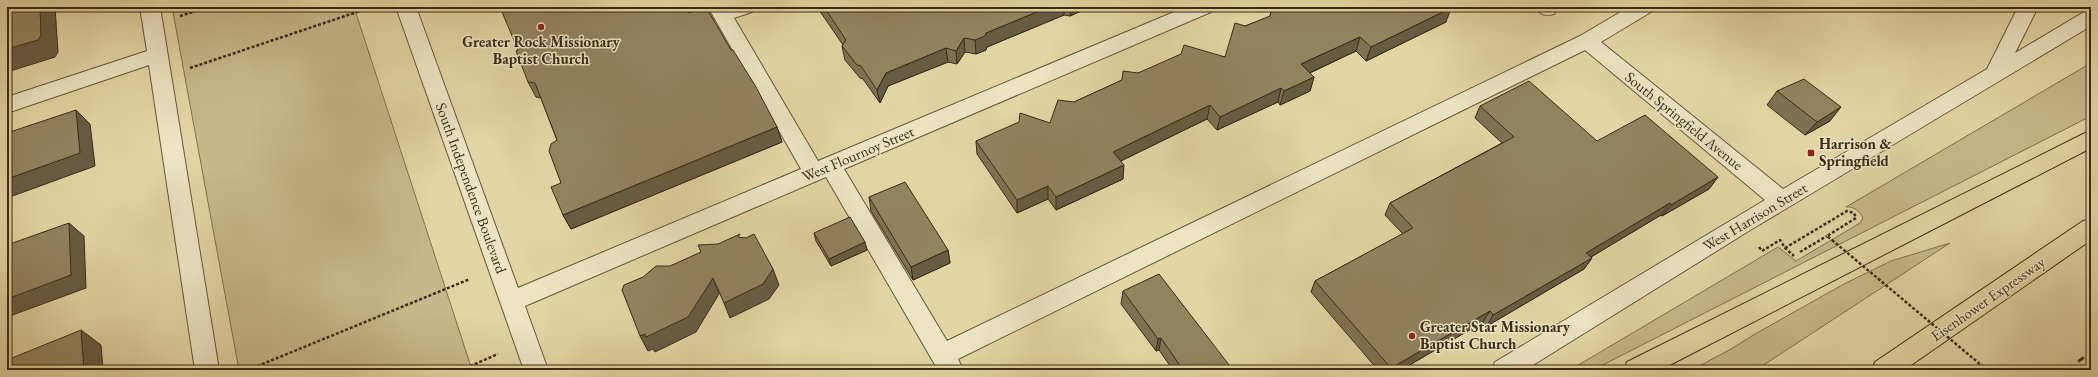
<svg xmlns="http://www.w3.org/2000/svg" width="2098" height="377" viewBox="0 0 2098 377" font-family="'EB Garamond',serif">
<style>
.green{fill:#c6b88b;stroke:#807250}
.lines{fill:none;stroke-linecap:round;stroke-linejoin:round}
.minor-casing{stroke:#655638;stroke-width:2}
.highway-casing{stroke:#3b2b15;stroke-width:2}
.path{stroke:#3b2b15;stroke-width:2.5;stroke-dasharray:3 2;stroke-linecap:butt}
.minor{fill:#ece4c3;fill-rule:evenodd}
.highway{fill:#e2d5a3;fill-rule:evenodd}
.rail{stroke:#3b2b15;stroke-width:3;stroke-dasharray:7 7;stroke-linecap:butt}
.path-bridge{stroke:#3b2b15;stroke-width:2.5;stroke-dasharray:3 2;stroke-linecap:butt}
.wall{fill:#7e7152;stroke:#3b2b15}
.shaded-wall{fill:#665c42;stroke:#3b2b15}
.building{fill:#92835f;stroke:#3b2b15}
.poi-dot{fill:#8f2418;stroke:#ece4c3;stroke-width:1.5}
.labels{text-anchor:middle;stroke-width:3;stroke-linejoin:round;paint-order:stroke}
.poi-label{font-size:15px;font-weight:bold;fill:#3b2b15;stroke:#ece4c3;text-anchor:start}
.street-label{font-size:15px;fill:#3b2b15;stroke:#ece4c3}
</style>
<rect width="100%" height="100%" fill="#e2d5a3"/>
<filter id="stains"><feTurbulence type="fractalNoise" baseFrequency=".005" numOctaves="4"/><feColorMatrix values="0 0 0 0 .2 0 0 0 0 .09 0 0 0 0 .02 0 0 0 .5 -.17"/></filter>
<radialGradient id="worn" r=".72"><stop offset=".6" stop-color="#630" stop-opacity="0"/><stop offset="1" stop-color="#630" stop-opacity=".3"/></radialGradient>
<g class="green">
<polygon points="172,7 354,7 472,370 239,370"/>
<path d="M2091,63V116L1593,370H1570L1778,247L1796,261L1860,223L1863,218C1860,211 1853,206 1846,207Z"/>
<polygon points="1950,243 1756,370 1692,370 1731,349 1755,334 1844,284 1891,261"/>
</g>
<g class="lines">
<defs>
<g id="minor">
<polygon points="140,7 160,7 219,370 195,370 149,65 7,113 7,97 147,51"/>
<polygon points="396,7 416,7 518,288 801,169 708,7 755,7 752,12 734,18 818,161 1186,7 1214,7 1211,12 844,169 947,341 1580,36 1629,7 1654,7 1651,12 1601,42 1783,189 1987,69 2018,7 2038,7 2015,53 2084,12 2091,10 2091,26 1752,229 1525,370 1492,370 1495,362 1765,200 1585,50 958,359 963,370 938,370 826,177 525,306 548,370 524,370"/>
<path d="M1535,7H1556L1557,9L1554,14C1545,16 1540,15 1535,7Z"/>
</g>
<g id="highway">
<polygon points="2091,130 2091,148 1660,370 1624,370 1627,362"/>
<polygon points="2091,219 2091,240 1904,370 1872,370 1875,362 2083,221"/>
</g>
</defs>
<use href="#minor" class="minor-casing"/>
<use href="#highway" class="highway-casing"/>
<g class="path">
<polyline points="180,16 208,7"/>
<polyline points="190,68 369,8"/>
<polyline points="1759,247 1762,251 1780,240 1785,248 1794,256"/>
<polyline points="1785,248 1847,211 1854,213 1856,218 1827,236 1832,240"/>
<polyline points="1800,252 1827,236"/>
<polyline points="248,370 470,279"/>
<polyline points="461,370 498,354"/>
</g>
<use href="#minor" class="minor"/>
<use href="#highway" class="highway"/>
<polyline class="rail" points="2067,370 2091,352"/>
<polyline class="path-bridge" points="1832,240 1987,370"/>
</g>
<g class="wall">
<polygon points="817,7 1090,7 1070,16 1064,15 987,47 986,50 976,54 965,52 957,64 948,62 888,86 880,103 863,79 860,78 845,60 842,46 843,45"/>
<polygon points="1271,11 1446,22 1366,61 1356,51 1310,73 1314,77 1310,91 1280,105 1278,102 1217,130 1207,119 1121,161 1123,179 1056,210 1048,199 1017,213 977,154 976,141 1050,123 1074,102 1138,73 1225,57 1245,26 1270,17"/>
<polygon points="689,13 731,50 777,127 782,142 571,229 563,215 561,183 557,140 541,98 536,97 528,82"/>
<polygon points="1777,91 1830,121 1805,135 1767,105"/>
<polygon points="1480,106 1718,177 1709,189 1662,216 1661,215 1591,257 1592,258 1584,269 1487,326 1483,322 1401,370 1378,370 1311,292 1315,281 1403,234 1385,215 1390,203 1502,143 1475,118"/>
<polygon points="869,197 948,250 950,263 913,280 871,211"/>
<polygon points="814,233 867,250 831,266 816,241"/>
<polygon points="1123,291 1233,370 1173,370 1159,350 1156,351 1121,304"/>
</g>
<g class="shaded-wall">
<polygon points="40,7 55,7 58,52 55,57 7,72 7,49"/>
<polygon points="1049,7 1064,7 1064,15 987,47 986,50 976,54 975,40 986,33"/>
<polygon points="1071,7 1090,7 1070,16"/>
<polygon points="1451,8 1446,22 1366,61 1371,47"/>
<polygon points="1360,37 1356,51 1298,78 1301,64"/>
<polygon points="964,38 965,52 957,64 956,51"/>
<polygon points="946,48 948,62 888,86 880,103 877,90 886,73"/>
<polygon points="1314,77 1310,91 1280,105 1284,91"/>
<polygon points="1281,88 1278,102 1217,130 1220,117"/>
<polygon points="1210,105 1207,119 1112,165 1113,152"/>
<polygon points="1841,107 1830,121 1805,135 1817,122"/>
<polygon points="76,110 90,124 95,166 7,198 7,179"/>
<polygon points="777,127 782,142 571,229 563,215"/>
<polygon points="1124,165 1123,179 1056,210 1056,197"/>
<polygon points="1718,177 1709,189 1662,216 1671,205"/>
<polygon points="1048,186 1048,199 1017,213 1017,200"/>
<polygon points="1670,203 1661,215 1579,264 1586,253"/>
<polygon points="69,223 84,236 86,288 7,317 7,299"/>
<polygon points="865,242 867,250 831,266 829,259"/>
<polygon points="948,250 950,263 913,280 911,267"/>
<polygon points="1592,258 1584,269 1487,326 1493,315"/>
<polygon points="773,269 779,285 769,299 730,318 724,303"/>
<polygon points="713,278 719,294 696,332 655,352 653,349 648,351 640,336 645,334"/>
<polygon points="1490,311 1483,322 1401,370 1390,370 1391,368"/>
<polygon points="81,330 101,345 103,370 84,370"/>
<polygon points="1161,338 1159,350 1156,351 1158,339"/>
</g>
<g class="building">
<polygon points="7,7 40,7 41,35 38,40 7,49"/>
<polygon points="500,7 685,7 689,13 706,7 731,50 733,50 756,87 777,127 563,215 551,187 561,183 549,151 551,144 557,140 535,83 528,82 516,51 518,50"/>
<polygon points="824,7 1049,7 986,33 985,36 975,40 964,38 956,51 946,48 886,73 877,90 861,66 857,65 842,46 846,40"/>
<polygon points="1281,7 1450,7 1451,8 1371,47 1360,37 1301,64 1314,77 1284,91 1281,88 1220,117 1210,105 1113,152 1124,165 1056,197 1048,186 1017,200 976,141 1019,122 1020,113 1050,123 1058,100 1074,102 1122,80 1123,71 1138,73 1181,54 1184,45 1225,57 1235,23 1245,26 1270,16 1271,11"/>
<polygon points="1804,79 1841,107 1817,122 1777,91"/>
<polygon points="1529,81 1597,141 1645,115 1718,177 1671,205 1670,203 1586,253 1592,258 1493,315 1490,311 1391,368 1315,281 1413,228 1390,203 1514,137 1480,106"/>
<polygon points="76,110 80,153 7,179 7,133"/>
<polygon points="905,182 948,250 911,267 869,197"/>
<polygon points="850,217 865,242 829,259 814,233"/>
<polygon points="69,223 71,275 7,299 7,245"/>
<polygon points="740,234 738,237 746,238 754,234 773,269 763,284 724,303 713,278 688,317 646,337 645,334 640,336 622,290 624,285 643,277 656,266 670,266 701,252 698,245 718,244"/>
<polygon points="1159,274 1233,370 1183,370 1161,338 1158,339 1123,291"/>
<polygon points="81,330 84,370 7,370 7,360"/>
</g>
<g class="poi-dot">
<circle cx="541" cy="27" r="4"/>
<rect x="1807" y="149" width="8" height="8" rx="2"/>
<circle cx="1412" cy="336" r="4"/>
</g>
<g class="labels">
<g class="poi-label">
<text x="541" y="47" text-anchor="middle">Greater Rock Missionary<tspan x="541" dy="17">Baptist Church</tspan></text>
<text x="1819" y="149">Harrison &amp;<tspan x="1819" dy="17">Springfield</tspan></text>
<text x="1420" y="332">Greater Star Missionary<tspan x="1420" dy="17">Baptist Church</tspan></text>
</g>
<g class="street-label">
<text transform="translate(1684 121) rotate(39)" y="5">South Springfield Avenue</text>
<text transform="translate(858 154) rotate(-23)" y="5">West Flournoy Street</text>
<text transform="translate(471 188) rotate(70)" y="5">South Independence Boulevard</text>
<text transform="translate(1755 217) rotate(-31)" y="5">West Harrison Street</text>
<text transform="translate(1988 299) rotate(-35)" y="5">Eisenhower Expressway</text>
</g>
</g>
<rect width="2098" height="377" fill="none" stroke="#e2d5a3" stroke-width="24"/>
<rect x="8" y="8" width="2082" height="361" fill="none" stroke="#3b2b15" stroke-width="2"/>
<rect x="12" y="12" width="2074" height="353" fill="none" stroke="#3b2b15"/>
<rect width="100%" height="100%" filter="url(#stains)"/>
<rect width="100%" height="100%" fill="url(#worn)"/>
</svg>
